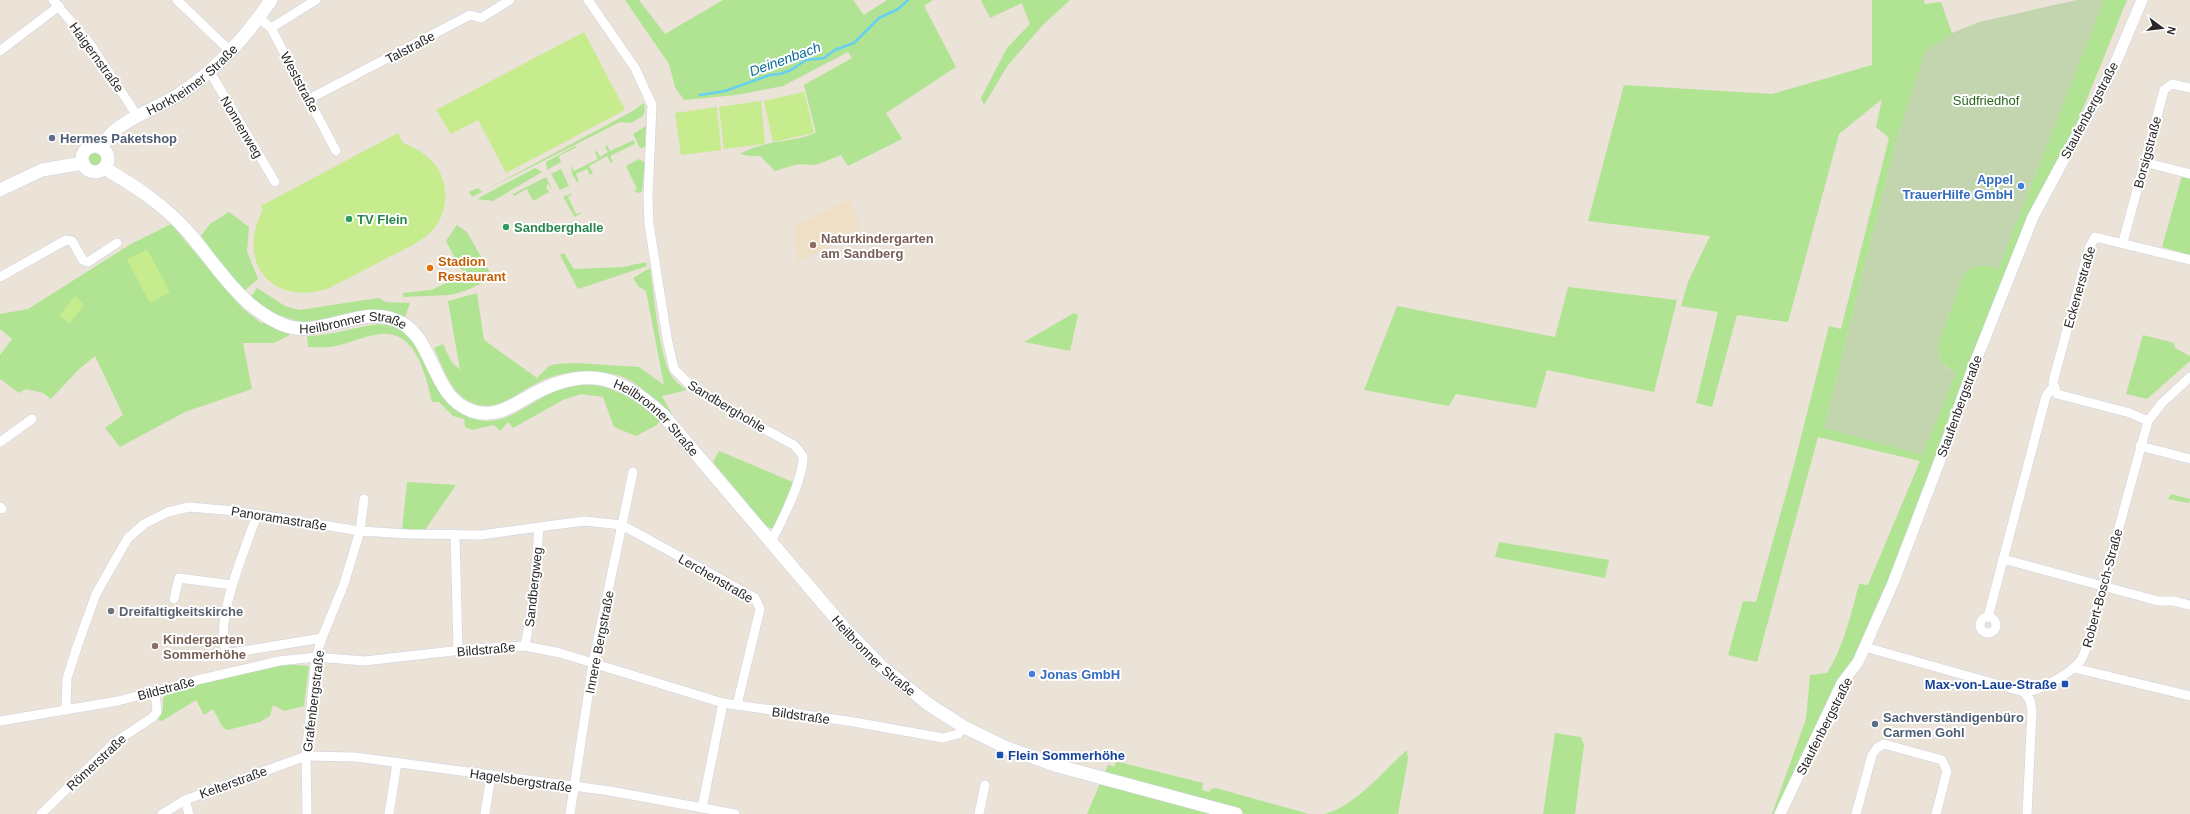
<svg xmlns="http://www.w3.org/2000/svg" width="2190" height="814" viewBox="0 0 2190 814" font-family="Helvetica,sans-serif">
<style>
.education{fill:#eee0c6}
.green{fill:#b0e492}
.cemetery{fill:#c3d5af}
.pitch{fill:#c6ec8d}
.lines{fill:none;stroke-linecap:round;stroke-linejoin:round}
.stream{stroke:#67d0f2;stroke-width:2.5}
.minor-casing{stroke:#ced2e2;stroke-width:10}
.tertiary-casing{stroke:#ced2e2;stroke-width:12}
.secondary-casing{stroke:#ced2e2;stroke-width:14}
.minor{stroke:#fff;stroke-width:9}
.tertiary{stroke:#fff;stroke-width:11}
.secondary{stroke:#fff;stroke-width:13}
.service-dot{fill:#5c6f8a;stroke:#fff;stroke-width:1.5}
.shop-dot{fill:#3f7fe0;stroke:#fff;stroke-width:1.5}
.leisure-dot{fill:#2e9e5b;stroke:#fff;stroke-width:1.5}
.education-dot{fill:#8d6e63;stroke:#fff;stroke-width:1.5}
.food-dot{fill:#e8710a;stroke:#fff;stroke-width:1.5}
.worship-dot{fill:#6b7280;stroke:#fff;stroke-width:1.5}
.transit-dot{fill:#1a4fb4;stroke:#fff;stroke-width:1.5}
.labels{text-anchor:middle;stroke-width:4;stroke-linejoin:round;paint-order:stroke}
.street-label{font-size:13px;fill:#282828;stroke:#fff}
.park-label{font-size:13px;fill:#296517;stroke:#fff}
.service-label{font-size:13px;font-weight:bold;fill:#4e5e75;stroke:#fff;text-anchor:start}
.shop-label{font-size:13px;font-weight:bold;fill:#366cbe;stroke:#fff;text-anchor:end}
.leisure-label{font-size:13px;font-weight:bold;fill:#27864d;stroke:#fff;text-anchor:start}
.education-label{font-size:13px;font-weight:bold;fill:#785e54;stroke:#fff;text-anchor:start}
.food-label{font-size:13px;font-weight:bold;fill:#c56008;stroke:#fff;text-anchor:start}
.worship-label{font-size:13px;font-weight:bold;fill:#5b616d;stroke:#fff;text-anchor:start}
.transit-label{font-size:13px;font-weight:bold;fill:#164399;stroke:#fff;text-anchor:end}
.water-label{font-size:14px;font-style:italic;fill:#096c9a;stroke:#fff}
</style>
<rect width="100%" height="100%" fill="#ebe2d8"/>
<polygon class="education" points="850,199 861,228 797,263 795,226"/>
<g class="green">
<path d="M625,0H639L665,34L723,0H853L864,15L887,0H933L924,6L956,67L886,113L902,139L848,166L841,155L816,165L798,164L775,171L760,156H750L740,154C763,140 791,143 816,133L804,85L852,58L848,52L783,86L736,95L684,100L675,87L669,64Z"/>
<polygon points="981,0 1070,0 1043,25 1008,65 984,105 981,98 1007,48 1030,24 1022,3 990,18"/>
<path d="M1872,0H1924L1925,4L1941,2L1952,33L1925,52L1897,139L1824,428L1956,373C1943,365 1938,359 1938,344L1964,274C1977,262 1983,264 1998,269L2104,0H2127L1867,641L1786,814H1772L1806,719L1810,675L1827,673C1844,646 1851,614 1859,584L1868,585L1920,461L1818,437L1757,662L1728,655L1743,601L1756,602L1794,465L1829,326L1841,329L1889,138L1876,127L1882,99L1839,134L1788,322L1737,315L1712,407L1696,403L1718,312L1681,306L1688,282L1710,236L1588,221L1624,85L1772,94L1872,65Z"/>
<polygon points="644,103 645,110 643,116 631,123 620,122 472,197 469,192 478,188 482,192 631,112"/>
<polygon points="646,126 645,147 640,148 633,134"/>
<polygon points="634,140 635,144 610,156 613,162 611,163 607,156 589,166 593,173 590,175 587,169 576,174 579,181 577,182 572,174 571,165 574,171 598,159 595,152 597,151 600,157 608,152 605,147 607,145 610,151"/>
<polygon points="575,146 577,147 559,156 561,162 547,170 546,162"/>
<circle cx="95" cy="160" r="8"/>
<polygon points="639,159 645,163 642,191 640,193 633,191 637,189 626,166"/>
<polygon points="535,168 542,172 493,201 477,199"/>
<polygon points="561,169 569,186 560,190 551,174"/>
<polygon points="2182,176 2190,178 2190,255 2162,247"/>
<polygon points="546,177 553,191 548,184 546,186 549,192 533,201 527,189 514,196 513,194"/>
<polygon points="573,193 568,197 576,214 583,212 575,217 563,197"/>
<polygon points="229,212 249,227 247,251 258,279 244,291 226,271 201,236 210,224"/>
<polygon points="171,224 242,308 261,323 274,323 290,335 274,343 243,343 252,389 185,412 120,447 105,428 123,415 95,356 79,369 51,399 43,393 26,389 19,393 0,379 0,355 12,339 0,329 0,314 28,309 131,244"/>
<polygon points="457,225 467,232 493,278 465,291 450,295 403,297 403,293 431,290 464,275 446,241"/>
<polygon points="564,253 573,268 576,269 623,267 646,262 647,266 578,289 560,255"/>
<path d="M650,268C654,295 659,354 671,375C675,382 680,385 687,390L662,396L673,416C656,401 638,381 617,375C595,369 569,370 548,378C518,389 493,423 460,395C448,384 441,363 434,348L443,344L451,361L460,370L448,301L477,293L484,340L537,378L549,366L556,364L576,363L639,367L664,385L646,291L638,286L633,278Z"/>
<polygon points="1568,287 1677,300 1654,392 1547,370 1536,408 1456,394 1449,406 1364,390 1397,306 1555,337"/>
<polygon points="257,288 285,306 299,310 378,298 386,302 410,303 405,317 385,310 366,311 302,323 276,314 250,298"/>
<polygon points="1074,313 1078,315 1070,351 1024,342"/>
<path d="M378,324C388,325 398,327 406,334C412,338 416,347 420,354C433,378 442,405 469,417C506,434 535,393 570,386C605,379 635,399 660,420L657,425L636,436L614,427L603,397L581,394L563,400L513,428L508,422L500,431L494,425L472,430L465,427L464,419L453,416L439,402H432C426,376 416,329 380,334C363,336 346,345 329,347C322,348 315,347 308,347L307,336C331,336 354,327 378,324Z"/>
<polygon points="2143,335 2174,343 2175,348 2190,356 2190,361 2147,399 2126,394"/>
<polygon points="719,451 793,482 774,528 770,528 766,526 713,462"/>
<polygon points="407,482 456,485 425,530 402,530"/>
<polygon points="2171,494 2190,499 2189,503 2168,499"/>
<polygon points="1499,542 1609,560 1605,578 1495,557"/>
<polygon points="281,664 309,666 304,706 284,711 273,705 270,716 260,722 227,730 222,726 213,709 204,715 196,700 162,721 158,720 163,709 163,698 169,692"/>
<polygon points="1555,733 1581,737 1584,745 1575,814 1543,814"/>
<path d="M1407,750L1408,759L1398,814H1324C1354,808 1385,769 1407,750Z"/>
<polygon points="1119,762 1203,783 1202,790 1209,792 1211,789 1216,788 1309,814 1087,814 1108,765 1115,767 1115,763"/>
</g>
<path class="cemetery" d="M2077,0H2104L1998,269C1984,264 1976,263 1964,274L1938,344C1938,359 1943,366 1956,373L1922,455L1824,428L1897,139L1925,52L1952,33L1979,22Z"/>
<g class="pitch">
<polygon points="584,32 625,110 506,173 478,120 451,134 436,110"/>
<polygon points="804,92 814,133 773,142 764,101"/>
<polygon points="761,101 765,144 724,149 719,107"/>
<polygon points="717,107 721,150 681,155 675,113"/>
<path d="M398,133L403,143C423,151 439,162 444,184C448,200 443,220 431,232C419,243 403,250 389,257C368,268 347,279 327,289C270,306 236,261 263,210L261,206Z"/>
<polygon points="147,249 170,292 150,303 127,260"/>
<polygon points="75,296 84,305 69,324 60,315"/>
</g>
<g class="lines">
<polyline class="stream" points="700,95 725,91 770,75 780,74 791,70 806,60 824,58 835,50 854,43 879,18 898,9 908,0"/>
<defs>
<g id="minor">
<polyline points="53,0 90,44 138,117"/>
<polyline points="177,0 230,51"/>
<path d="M588,0L635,68L652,105L648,197L649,224L667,338L674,369L692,387L734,413L794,445L803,456C804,477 781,524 770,543"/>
<polyline points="259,18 271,28 336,151"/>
<polyline points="271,28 316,0"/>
<polyline points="0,51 59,6"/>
<polyline points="210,72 275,182"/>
<polyline points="309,99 470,15 481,18 510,0"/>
<polyline points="2144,162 2190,174"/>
<polyline points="2123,242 2164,90 2172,84 2190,88"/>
<polyline points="0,277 66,240 72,241 83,260 88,262 117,243"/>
<polyline points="2148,421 2130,413 2057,394 2053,382 2089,248 2095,237 2190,260"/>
<polyline points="0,442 32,419"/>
<polyline points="2140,446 2190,459"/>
<polyline points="0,507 2,509"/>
<path d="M257,515C246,547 214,620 226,651L231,653L322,638"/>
<polyline points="455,534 458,651"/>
<polyline points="2003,559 2158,601 2173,601 2190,605"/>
<polyline points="174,599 179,578 232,585"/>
<polyline points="1988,617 2046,396 2053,387"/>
<circle cx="1988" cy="625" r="8"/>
<polyline points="525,646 533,602 539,528"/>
<path d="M1865,647L2024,692C2040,691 2072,673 2081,660C2084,656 2085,650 2087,645L2148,421L2162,403L2190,377"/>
<polyline points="2074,668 2190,696"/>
<polyline points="2024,692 2030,700 2032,711 2027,814"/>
<polyline points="66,710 67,678 78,644 96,594 117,557 128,538 144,524 168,512 189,507 235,511 360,531 409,534 481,535 584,521 622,525 755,598 760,609 737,705"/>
<polyline points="0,721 118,701 197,680 279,661 316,657 364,661 471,649 525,646 560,653 723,703 854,722 943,738 958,734 964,727"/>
<polyline points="185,800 189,814"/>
<polyline points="702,808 723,703"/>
<polyline points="41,814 114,743 153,717 157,712 155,692"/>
<polyline points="162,814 185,800 306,756 355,757 491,775 610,791 735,814"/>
<polyline points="307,814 306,756 316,657 322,638 344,584 360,531 364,499"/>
<polyline points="389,814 397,763"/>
<polyline points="485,814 491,775"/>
<polyline points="570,814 593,663 633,472"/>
<polyline points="979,814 985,785"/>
<polyline points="1856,814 1872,755 1877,748 1884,744 1942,760 1947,771 1936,814"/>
</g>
<polyline id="tertiary" points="1780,814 1842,683 1858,662 1893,583 1943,452 1973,368 2033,217 2115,64 2142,0"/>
<g id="secondary">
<circle cx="95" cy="159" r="13"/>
<path id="s1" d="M101,148C104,144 106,139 110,135C127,118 157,108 178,95C215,71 246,37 271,0"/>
<path id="s2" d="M104,168C137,187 164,205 189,233C217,266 240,306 281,324C320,341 362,302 400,322C435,340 432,398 472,411C493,418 509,408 526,398C581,366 617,372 663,415L845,629L882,667L928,704L964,727L1007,748L1058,766L1236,814"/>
<polyline points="0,190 42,170 83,163"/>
</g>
</defs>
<use href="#minor" class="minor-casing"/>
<use href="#tertiary" class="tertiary-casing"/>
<use href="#secondary" class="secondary-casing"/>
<use href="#minor" class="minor"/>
<use href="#tertiary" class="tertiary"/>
<use href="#secondary" class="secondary"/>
</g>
<g class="service-dot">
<circle cx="52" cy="138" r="4"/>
<circle cx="1875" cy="724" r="4"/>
</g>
<g class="shop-dot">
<circle cx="2021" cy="186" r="4"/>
<circle cx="1032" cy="674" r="4"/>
</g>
<g class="leisure-dot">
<circle cx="349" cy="219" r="4"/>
<circle cx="506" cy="227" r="4"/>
</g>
<g class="education-dot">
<circle cx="813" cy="245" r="4"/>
<circle cx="155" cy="646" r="4"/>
</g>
<circle class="food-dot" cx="430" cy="268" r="4"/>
<circle class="worship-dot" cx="111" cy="611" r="4"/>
<g class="transit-dot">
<rect x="2061" y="680" width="8" height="8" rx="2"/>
<rect x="996" y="751" width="8" height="8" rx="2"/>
</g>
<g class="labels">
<g class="street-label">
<text transform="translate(410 47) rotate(-28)" y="5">Talstraße</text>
<text transform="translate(97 57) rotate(54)" y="5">Haigernstraße</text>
<text dy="5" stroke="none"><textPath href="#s1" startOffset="115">Horkheimer Straße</textPath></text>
<text transform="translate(300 82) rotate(62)" y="5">Weststraße</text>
<text transform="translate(2089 110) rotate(-62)" y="5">Staufenbergstraße</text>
<text transform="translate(242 127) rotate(59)" y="5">Nonnenweg</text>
<text transform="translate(2147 152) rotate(-75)" y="5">Borsigstraße</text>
<text transform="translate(2079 287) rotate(-74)" y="5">Eckenerstraße</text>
<text dy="5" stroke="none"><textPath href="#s2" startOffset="312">Heilbronner Straße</textPath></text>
<text transform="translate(727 406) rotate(31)" y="5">Sandberghohle</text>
<text transform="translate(1959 406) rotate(-70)" y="5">Staufenbergstraße</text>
<text dy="5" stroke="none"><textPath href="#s2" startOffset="683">Heilbronner Straße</textPath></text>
<text transform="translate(279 518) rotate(9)" y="5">Panoramastraße</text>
<text transform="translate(716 578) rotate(30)" y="5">Lerchenstraße</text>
<text transform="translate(533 587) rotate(-84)" y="5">Sandbergweg</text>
<text transform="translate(2102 588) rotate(-75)" y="5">Robert-Bosch-Straße</text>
<text transform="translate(599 642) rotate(-79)" y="5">Innere Bergstraße</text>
<text transform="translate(486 649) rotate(-5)" y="5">Bildstraße</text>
<text dy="5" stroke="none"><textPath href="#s2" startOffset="1007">Heilbronner Straße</textPath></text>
<text transform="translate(166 688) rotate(-15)" y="5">Bildstraße</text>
<text transform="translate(313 701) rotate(-83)" y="5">Grafenbergstraße</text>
<text transform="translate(801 715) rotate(8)" y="5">Bildstraße</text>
<text transform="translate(1824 726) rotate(-63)" y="5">Staufenbergstraße</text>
<text transform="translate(96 762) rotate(-43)" y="5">Römerstraße</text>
<text transform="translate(521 780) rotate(8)" y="5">Hagelsbergstraße</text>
<text transform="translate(233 782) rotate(-20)" y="5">Kelterstraße</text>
</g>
<g class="park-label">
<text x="1986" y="105">Südfriedhof</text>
</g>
<g class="service-label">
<text x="60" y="143">Hermes Paketshop</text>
<text x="1883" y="722">Sachverständigenbüro<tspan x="1883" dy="15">Carmen Gohl</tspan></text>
</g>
<g class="shop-label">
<text x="2013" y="184">Appel<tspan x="2013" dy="15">TrauerHilfe GmbH</tspan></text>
<text x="1040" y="679" text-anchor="start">Jonas GmbH</text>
</g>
<g class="leisure-label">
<text x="357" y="224">TV Flein</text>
<text x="514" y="232">Sandberghalle</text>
</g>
<g class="education-label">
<text x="821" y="243">Naturkindergarten<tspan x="821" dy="15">am Sandberg</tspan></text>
<text x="163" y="644">Kindergarten<tspan x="163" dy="15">Sommerhöhe</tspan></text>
</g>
<g class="food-label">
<text x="438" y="266">Stadion<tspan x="438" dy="15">Restaurant</tspan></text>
</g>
<g class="worship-label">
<text x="119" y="616">Dreifaltigkeitskirche</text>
</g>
<g class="transit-label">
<text x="2057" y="689">Max-von-Laue-Straße</text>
<text x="1008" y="760" text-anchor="start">Flein Sommerhöhe</text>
</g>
<g class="water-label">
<text transform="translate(785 59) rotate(-20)" y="5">Deinenbach</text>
</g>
</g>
<g transform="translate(2162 28) rotate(105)" stroke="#ffffff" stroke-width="3" paint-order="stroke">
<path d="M0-3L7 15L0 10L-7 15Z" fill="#282828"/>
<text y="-6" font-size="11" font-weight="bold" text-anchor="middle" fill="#282828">N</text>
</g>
</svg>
